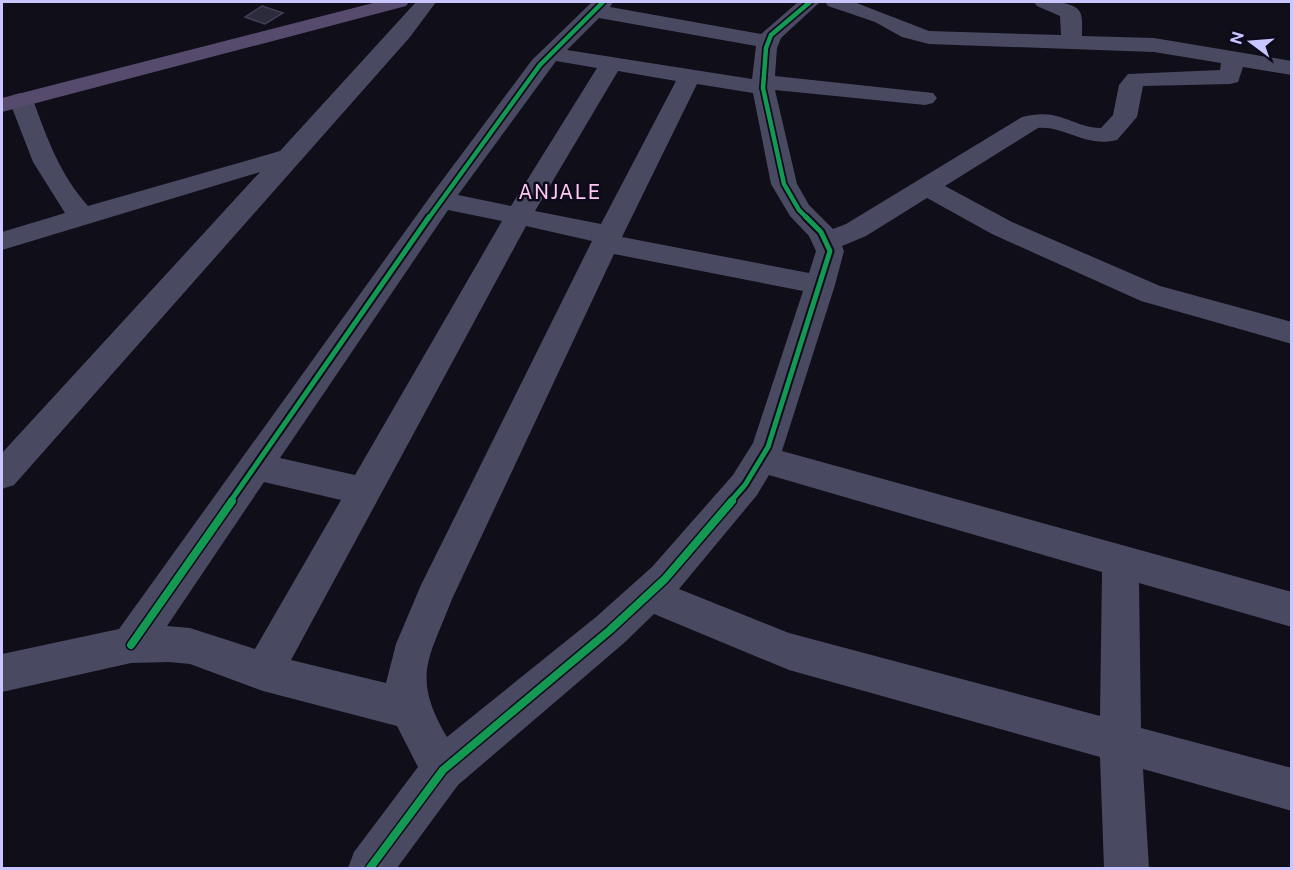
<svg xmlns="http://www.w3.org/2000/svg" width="1293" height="870" viewBox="0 0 1293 870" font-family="'Public Sans',sans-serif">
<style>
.building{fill:#2c2b3b;stroke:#424057;stroke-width:1.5}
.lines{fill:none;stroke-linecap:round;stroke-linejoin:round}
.minor{fill:#494961;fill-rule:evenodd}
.major{fill:#564b6c;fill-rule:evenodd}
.cycleway-far2-casing{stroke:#0c0a1c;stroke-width:8}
.cycleway-far1-casing{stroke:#0c0a1c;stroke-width:9}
.cycleway-casing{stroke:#0c0a1c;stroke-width:11}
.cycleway-far2{stroke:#139951;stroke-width:4.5}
.cycleway-far1{stroke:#139951;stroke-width:5}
.cycleway{stroke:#139951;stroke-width:8}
.labels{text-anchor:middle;stroke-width:5;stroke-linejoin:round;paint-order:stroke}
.far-quarter-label{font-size:20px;letter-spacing:1.5px;fill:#ffc7ee;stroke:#0c0a1c}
</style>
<rect width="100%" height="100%" fill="#100e18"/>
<polygon class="building" points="262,6 283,13 265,24 245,17"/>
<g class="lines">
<g class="minor">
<path d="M416,2H436L410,37L14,485L2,489V453L260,172L2,250V232L65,213L33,162L9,100L13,95L21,93L29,95L33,100C47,138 60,175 88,206L280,151Z"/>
<path d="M592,2H613L610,7L761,34L798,2H820L781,38L777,48L775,76L933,93L937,98L933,103L925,105L775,90L797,184L809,205L833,229L846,224L1022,117C1061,107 1070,127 1101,128L1113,115L1119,85L1128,74L1220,70L1221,63L1154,52L929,44L902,37L875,22L828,6L825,2H854L929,31L1061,35L1060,16L1037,6L1034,2C1045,1 1073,0 1080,12C1083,18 1082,29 1082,36L1154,38L1292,61V75L1243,67L1238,82L1230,84L1143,86L1137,117L1117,140C1085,148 1066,126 1038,128L945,186L1012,222L1160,286L1292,322V344L1141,301L992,234L927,198L866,236L842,246L844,251L835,285L782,451L1292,592V627L1139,583L1141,728L1292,768V811L1143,769L1149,868H1104L1100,757L789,670L654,614L624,643L458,785L397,868H348L354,852L418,767L397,726L263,691L190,664L169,662L131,663L2,692V654L119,629L432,194L532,60ZM599,18L756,46L752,79L567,50ZM556,61L597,68L511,206L458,195ZM618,71L676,81L601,224L535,211ZM697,84L753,93L771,184L790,216L809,236L816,251L809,273L622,237ZM448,210L502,221L355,475L280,458ZM526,226L592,241L421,585L396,644L386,683L291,660ZM614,254L803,291L753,443L733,475L652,567L596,617L447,737C411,676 429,659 452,599ZM769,475L1102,572L1100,716L789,633L679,589L757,495ZM264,482L341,500L255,649L190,628L167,626Z"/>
</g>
<polygon class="major" points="377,2 409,2 406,6 2,112 2,98"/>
<defs>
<g id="cycleway-far2">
<polyline points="428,219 540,65 603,2"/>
<polyline points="808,219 799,210 784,184 763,88 766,48 771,35 810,2"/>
</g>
<g id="cycleway-far1">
<polyline points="230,502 429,217"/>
<polyline points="730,502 745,485 768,447 830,251 821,232 806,217"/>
</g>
<g id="cycleway">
<polyline points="131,645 232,501"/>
<polyline points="370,868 443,770 610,630 665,579 732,501"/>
</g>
</defs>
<use href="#cycleway-far2" class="cycleway-far2-casing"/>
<use href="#cycleway-far1" class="cycleway-far1-casing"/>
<use href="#cycleway" class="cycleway-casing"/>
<use href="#cycleway-far2" class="cycleway-far2"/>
<use href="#cycleway-far1" class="cycleway-far1"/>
<use href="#cycleway" class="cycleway"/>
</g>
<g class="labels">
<g class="far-quarter-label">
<text x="560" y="199">ANJALE</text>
</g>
</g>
<rect width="1293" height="870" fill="none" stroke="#c8c5ff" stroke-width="6"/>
<g transform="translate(1251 42) rotate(286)" stroke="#0c0a1c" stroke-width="4.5" paint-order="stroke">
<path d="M0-4.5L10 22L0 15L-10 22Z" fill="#c8c5ff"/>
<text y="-9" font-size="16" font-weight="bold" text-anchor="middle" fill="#c8c5ff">N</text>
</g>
</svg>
